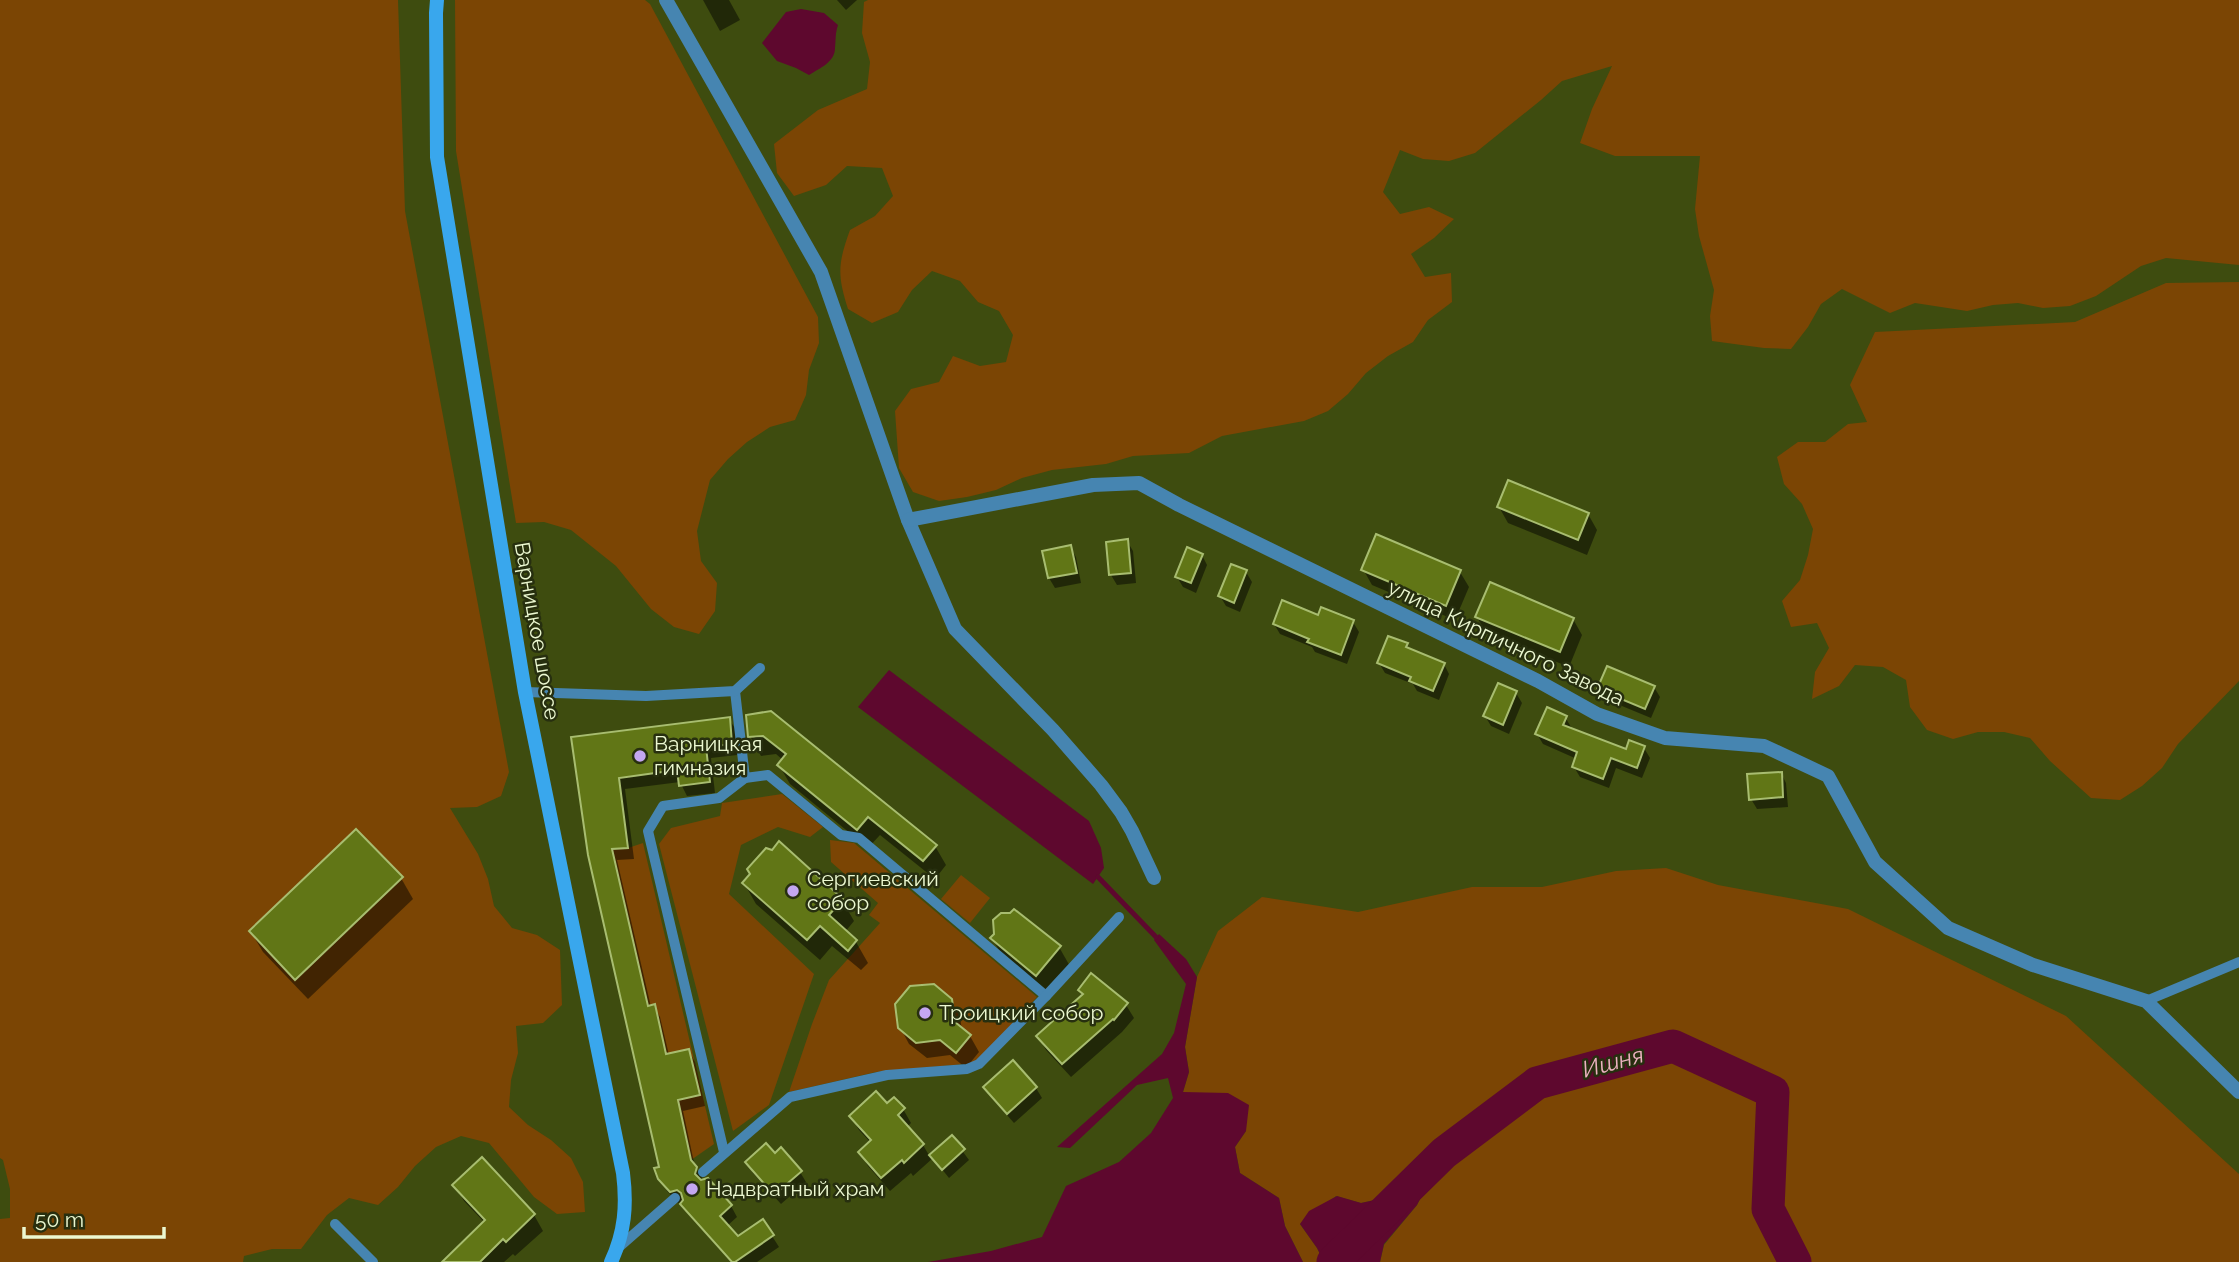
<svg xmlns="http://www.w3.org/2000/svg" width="2239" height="1262" viewBox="0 0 2239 1262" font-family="Raleway,sans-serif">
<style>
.green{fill:#7b4504}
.water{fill:#5e082e}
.shadow{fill:#0007}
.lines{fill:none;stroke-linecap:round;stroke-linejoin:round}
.stream{stroke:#5e082e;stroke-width:5}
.river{stroke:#5e082e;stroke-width:33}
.building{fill:#617616;stroke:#a8bd70;stroke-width:2}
.lane{stroke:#4685b1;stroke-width:10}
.street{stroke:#4685b1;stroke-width:14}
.secondary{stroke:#39a7ed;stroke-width:14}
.poi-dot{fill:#c4a7f1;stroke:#272f0f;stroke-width:2.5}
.labels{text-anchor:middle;stroke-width:5;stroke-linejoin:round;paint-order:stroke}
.street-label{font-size:21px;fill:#ecf8d1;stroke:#272f0f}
.poi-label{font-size:21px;fill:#ecf8d1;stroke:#272f0f;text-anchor:start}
.water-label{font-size:23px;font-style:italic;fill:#edb2c1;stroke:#272f0f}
</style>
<rect width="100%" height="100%" fill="#3e4c0f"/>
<g class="green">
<polygon points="0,0 398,0 405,211 509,772 501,796 477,807 450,808 478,854 488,879 494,906 512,928 537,935 560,950 562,1005 543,1023 516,1026 518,1053 511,1080 509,1107 528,1125 551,1140 571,1158 583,1182 585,1212 557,1214 534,1197 489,1143 461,1136 436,1147 415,1166 398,1187 378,1205 349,1198 327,1215 301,1249 272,1249 244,1256 243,1262 0,1262 0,1219 10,1218 10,1189 3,1160 0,1158"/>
<polygon points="455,0 645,0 650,4 818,317 819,343 809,370 806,395 795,420 770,427 747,442 728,459 710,480 697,531 701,561 717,583 715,611 699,634 674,627 651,609 616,566 571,530 544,522 516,523 456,151"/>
<path d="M868,0H2239V265L2166,258L2141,266L2096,296L2070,306L2043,308L2018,303L1993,305L1967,311L1915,303L1890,313L1842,289L1821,304L1808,327L1791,349L1764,348L1712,341L1710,316L1714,290L1699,236L1695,209L1700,156H1615L1580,143L1592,109L1612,66L1562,81L1541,100L1475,153L1449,161L1423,159L1400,150L1383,192L1400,214L1429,207L1454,219L1434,238L1411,254L1425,277L1451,273L1452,302L1428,320L1413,342L1388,356L1366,373L1348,394L1328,411L1304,421L1222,436L1189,453L1133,456L1106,464L1052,470L1022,478L996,490L967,497L939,501L913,492L899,468L895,411L911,389L939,382L953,356L980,366L1006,362L1013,335L999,311L978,302L960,281L932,271L912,290L898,312L872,323L848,309C837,275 838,263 850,230L875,216L893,196L882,168L847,166L826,185L794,196L777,173L774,144L818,110L867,89L870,62L862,33L864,2Z"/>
<polygon points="2239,282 2239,681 2178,744 2162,768 2142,786 2120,800 2091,798 2050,761 2030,738 2004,732 1978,732 1953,739 1927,730 1910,707 1906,680 1883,667 1855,665 1839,686 1812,699 1815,672 1829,648 1817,623 1791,627 1782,601 1800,580 1808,555 1813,529 1802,504 1784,484 1777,457 1798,442 1825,442 1848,424 1867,422 1850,385 1875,332 2075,322 2166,283"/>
<polygon points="782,794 823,827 810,837 778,827 741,845 729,894 814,974 769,1105 733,1131 659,844 671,828 720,816 722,803"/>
<polygon points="830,840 854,843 1037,997 976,1063 876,1072 789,1092 812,1024 829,980 880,923 869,915 878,903 831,862"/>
<polygon points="643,843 714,1144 691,1160 678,1100 700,1095 689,1049 666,1054 655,1005 648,1006 612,849 628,848"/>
<polygon points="1666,868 1718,885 1848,909 2066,1016 2239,1174 2239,1262 1380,1262 1384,1245 1417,1205 1422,1195 1441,1178 1427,1163 1421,1184 1398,1195 1361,1203 1336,1196 1300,1224 1317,1248 1324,1262 1303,1262 1285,1226 1279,1198 1240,1173 1235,1147 1246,1131 1183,1092 1189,1072 1185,1047 1197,977 1218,931 1262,897 1358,912 1472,887 1542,887 1616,871"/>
<polygon points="961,875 990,898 970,923 941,899"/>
</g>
<g class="water">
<path d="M801,9L824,13L838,25C835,34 836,39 835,48C835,62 820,68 809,75L796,68L777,61L762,43L786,12Z"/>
<polygon points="889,670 1089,821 1101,848 1104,868 1093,884 858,707"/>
<polygon points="1159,934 1186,959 1197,977 1185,1047 1189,1072 1183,1092 1228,1093 1249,1105 1246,1131 1235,1147 1240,1173 1279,1198 1285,1226 1303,1262 928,1262 991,1251 1042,1237 1066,1186 1119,1162 1151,1133 1173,1098 1168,1078 1137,1085 1070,1148 1057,1147 1162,1054 1174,1033 1186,984 1154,940"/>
<polygon points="1444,1153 1441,1178 1422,1195 1417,1205 1384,1244 1380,1262 1324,1262 1317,1248 1300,1224 1309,1211 1337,1196 1361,1203 1398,1195 1420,1184 1427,1163"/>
</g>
<g class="shadow">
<polygon points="703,0 729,0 740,20 720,31"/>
<polygon points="837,0 857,0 846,10"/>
<polygon points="1499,507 1588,514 1597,530 1587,555 1508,523"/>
<polygon points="1127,541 1133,551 1136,583 1117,585 1111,575 1108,543"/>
<polygon points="1070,547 1076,557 1081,583 1055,588 1049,578"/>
<polygon points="1202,555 1207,565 1196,593 1183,587 1177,577"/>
<polygon points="1363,569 1460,572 1469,587 1455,620 1372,585"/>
<polygon points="1246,572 1252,582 1240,612 1226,606 1220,596"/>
<polygon points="1319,617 1353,622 1359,632 1347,664 1315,652 1312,647 1280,634 1274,624"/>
<polygon points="1477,617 1573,619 1582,635 1569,667 1486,633"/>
<polygon points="1406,645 1410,650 1444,664 1449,674 1439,700 1417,691 1413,684 1385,673 1379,663"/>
<polygon points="1654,687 1660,697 1651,718 1605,699 1599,689"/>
<polygon points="1516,693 1522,703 1509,734 1491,726 1485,716"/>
<polygon points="748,717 935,846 946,865 935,879 880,835 868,848 790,784 779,765 783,760 776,754 761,756 750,736"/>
<polygon points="1565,717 1571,727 1570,729 1627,751 1644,748 1650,758 1642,778 1616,768 1609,788 1580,777 1574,767 1577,759 1543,744 1537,734"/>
<polygon points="729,719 736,730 737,755 711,758 715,793 687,796 680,782 625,789 634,859 617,860 651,1007 654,1006 660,1017 669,1055 689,1051 695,1062 705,1106 683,1111 695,1167 704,1181 731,1206 737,1217 727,1226 738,1238 772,1236 779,1247 757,1262 731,1262 689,1215 681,1202 678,1203 667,1191 660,1178 661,1168 573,739"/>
<polygon points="1781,773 1786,783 1788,807 1757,809 1751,799"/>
<polygon points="772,852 842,900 854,921 845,932 856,942 868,963 861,970 832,946 820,960 756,904 744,883"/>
<polygon points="401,878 413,899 308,999 263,952 251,932"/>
<polygon points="996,934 1059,947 1071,968 1049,996 1004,959 992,938"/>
<polygon points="1080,990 1126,1005 1134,1018 1122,1032 1071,1077 1046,1050 1038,1036 1083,996"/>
<polygon points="951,1000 960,1017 962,1030 970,1036 979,1052 966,1068 950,1055 927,1058 909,1044 900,1027"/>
<polygon points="1013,1063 1036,1088 1042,1098 1014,1123 991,1097 986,1087"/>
<polygon points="887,1105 903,1109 911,1123 907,1127 923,1145 930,1157 952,1137 969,1160 949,1178 933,1158 913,1176 911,1173 890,1191 868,1166 860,1153 871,1143 859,1130 851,1116"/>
<polygon points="775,1155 800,1172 806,1182 781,1204 753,1173 747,1163"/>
<polygon points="482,1160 534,1215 543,1231 515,1256 513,1254 504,1262 445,1262 485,1223 464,1201 455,1185"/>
</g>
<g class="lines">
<polyline class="stream" points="1098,877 1156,937"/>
<polyline class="river" points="1333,1262 1444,1153 1537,1083 1673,1046 1773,1092 1768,1209 1795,1262"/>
</g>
<g class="building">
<polygon points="1508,480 1589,513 1578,540 1497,507"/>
<polygon points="1376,534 1461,570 1446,606 1361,570"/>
<polygon points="1128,539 1131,573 1109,575 1106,542"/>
<polygon points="1071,545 1077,573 1048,578 1042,551"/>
<polygon points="1187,547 1203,554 1191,583 1175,577"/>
<polygon points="1231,564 1247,570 1234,603 1218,596"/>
<polygon points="1490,582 1574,618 1560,652 1475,617"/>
<polygon points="1282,600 1318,615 1321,607 1354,620 1341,655 1307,642 1309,639 1273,624"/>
<polygon points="1388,636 1408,643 1406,647 1445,663 1433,691 1409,681 1411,677 1377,663"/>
<polygon points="1607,666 1655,686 1645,709 1597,689"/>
<polygon points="1498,683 1517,691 1503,725 1483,716"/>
<polygon points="1547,707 1567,716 1563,725 1626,749 1629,740 1645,746 1637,768 1611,758 1603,779 1572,767 1577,752 1535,734"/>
<polygon points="771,711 937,845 923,861 868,817 857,830 777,765 786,754 763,736 748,737 746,715"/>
<polygon points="730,717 732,744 706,747 710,782 679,786 677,770 619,778 628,848 612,849 648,1006 655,1004 666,1054 689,1049 700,1095 678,1100 691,1160 697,1167 695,1174 701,1180 708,1178 732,1205 720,1216 738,1236 763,1219 774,1235 735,1262 732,1262 680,1204 683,1200 681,1193 677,1190 670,1192 658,1179 654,1168 659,1167 588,855 571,737"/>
<polygon points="1782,772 1783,797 1749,800 1747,774"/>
<polygon points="356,829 403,877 295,980 249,931"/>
<polygon points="779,841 843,899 829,915 857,940 848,951 820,926 807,940 742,883 750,874 747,869 766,848 772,850"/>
<polygon points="1014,909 1061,946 1036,976 990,938 994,934 993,920 1001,913 1010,913"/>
<polygon points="1091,973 1128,1003 1114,1020 1113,1019 1062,1064 1036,1036 1083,994 1078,990"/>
<polygon points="934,984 952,999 955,1022 971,1035 956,1053 940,1040 916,1043 898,1028 895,1004 910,986"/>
<polygon points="1013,1060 1037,1087 1007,1114 983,1087"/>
<polygon points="876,1091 887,1103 894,1097 905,1108 898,1115 924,1144 904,1163 902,1160 881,1178 858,1152 871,1140 849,1116"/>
<polygon points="952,1135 965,1149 942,1170 929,1155"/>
<polygon points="766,1143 775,1153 781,1147 802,1171 774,1195 745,1162"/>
<polygon points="482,1157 535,1214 506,1242 503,1239 480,1262 442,1262 485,1220 452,1185"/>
</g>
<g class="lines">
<g class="lane">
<polyline points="735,691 745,778 768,775 841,835 859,838 1046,996"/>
<polyline points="525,692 646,696 735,691 760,668"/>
<polyline points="2146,1001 2239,962"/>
<polyline points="724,1152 648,831 663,806 719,798 745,778"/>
<polyline points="703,1172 790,1097 887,1075 967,1069 979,1064 1046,996 1119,917"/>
<polyline points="335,1224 373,1262"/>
<polyline points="618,1248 675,1198"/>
</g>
<g class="street">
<polyline points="666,0 821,272 908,520 955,629 1053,730 1101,785 1121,812 1132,831 1154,878"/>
<polyline points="908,520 1093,485 1139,483 1179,505 1538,681 1597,714 1665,738 1764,746 1828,776 1875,862 1948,928 2033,965 2146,1001 2239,1092"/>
</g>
<path class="secondary" d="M437,0L436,13L437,157L525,692L623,1173C627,1205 625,1232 611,1262"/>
</g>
<g class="poi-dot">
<circle cx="640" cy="756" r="7"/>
<circle cx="793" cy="891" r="7"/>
<circle cx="925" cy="1013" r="7"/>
<circle cx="692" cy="1189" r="7"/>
</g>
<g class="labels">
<g class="street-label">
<text transform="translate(537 631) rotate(80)" y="7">Варницкое шоссе</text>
<text transform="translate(1506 643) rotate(26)" y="7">улица Кирпичного Завода</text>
</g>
<g class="poi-label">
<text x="654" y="751">Варницкая<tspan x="654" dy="24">гимназия</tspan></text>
<text x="807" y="886">Сергиевский<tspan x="807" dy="24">собор</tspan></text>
<text x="939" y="1020">Троицкий собор</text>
<text x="706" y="1196">Надвратный храм</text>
</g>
<g class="water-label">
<text transform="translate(1613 1062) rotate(-15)" y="8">Ишня</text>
</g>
</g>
<path d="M24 1227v10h140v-10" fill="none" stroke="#ecf8d1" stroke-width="3.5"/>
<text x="35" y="1227" font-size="21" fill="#ecf8d1" stroke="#272f0f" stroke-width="5" paint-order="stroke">50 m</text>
</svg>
